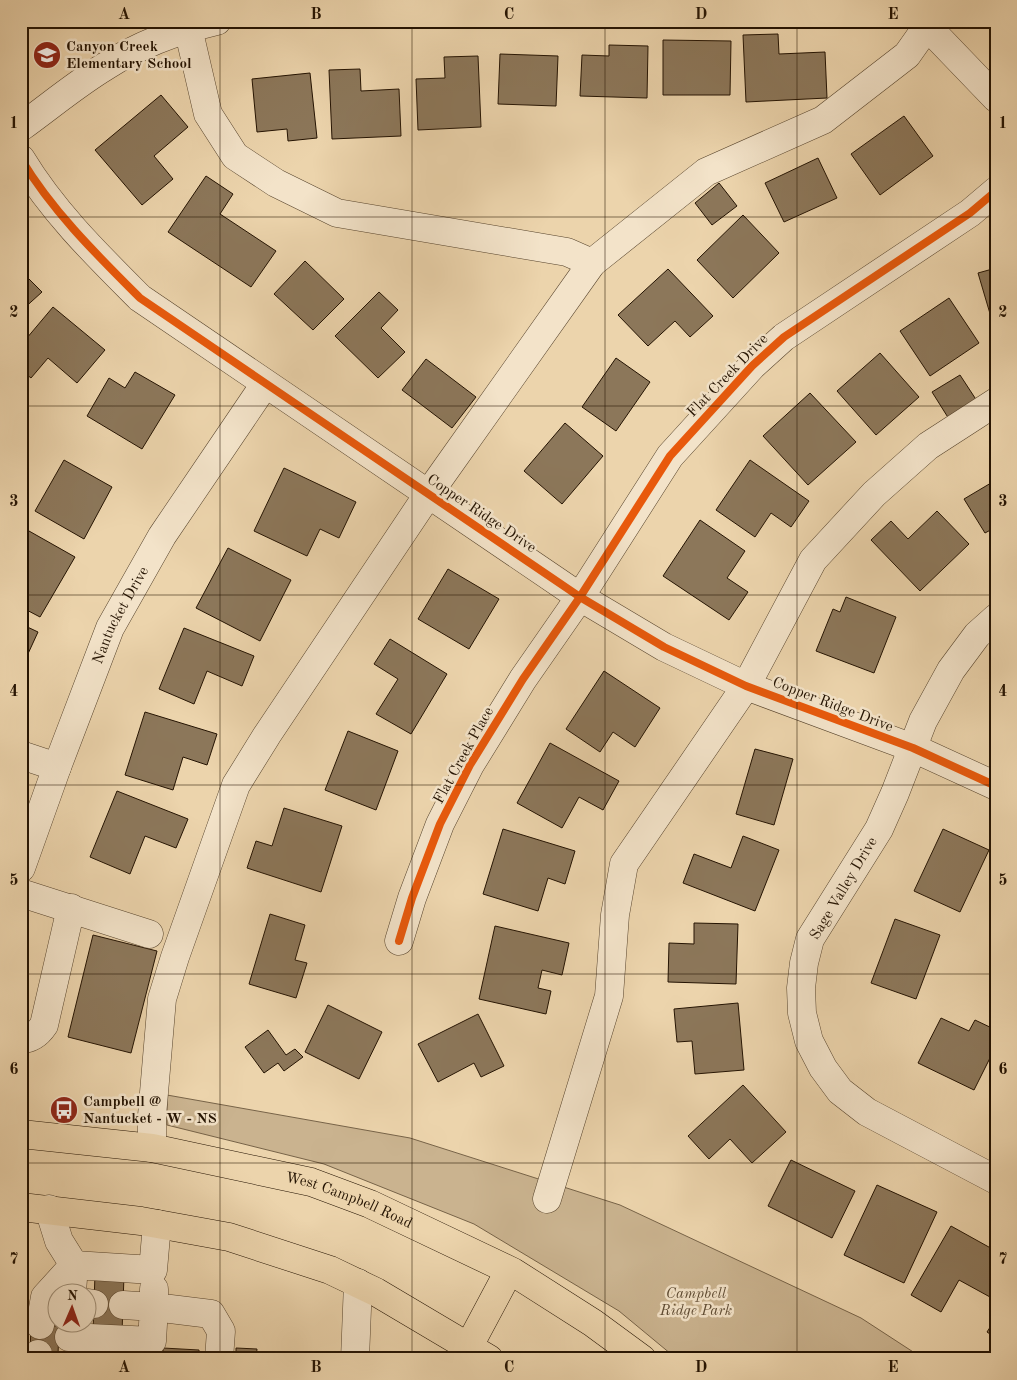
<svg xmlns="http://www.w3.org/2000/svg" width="1017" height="1380" viewBox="0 0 1017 1380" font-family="'Old Standard TT',serif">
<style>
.green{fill:#cab38f;stroke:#776348}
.building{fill:#8c775a;stroke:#241302}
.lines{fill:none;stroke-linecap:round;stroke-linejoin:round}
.minor-casing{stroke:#56432c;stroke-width:29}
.major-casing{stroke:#241302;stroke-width:29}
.minor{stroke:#f3e3c9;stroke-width:28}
.major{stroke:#ecd4ac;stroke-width:28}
.cycleway-casing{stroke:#f3e3c9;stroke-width:11}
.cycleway{stroke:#e8590c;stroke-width:8}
.grid{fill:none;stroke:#241302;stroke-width:1;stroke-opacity:0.55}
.labels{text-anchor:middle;stroke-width:5;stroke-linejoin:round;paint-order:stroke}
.poi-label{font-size:15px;font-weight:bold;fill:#241302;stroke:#f3e3c9;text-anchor:start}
.street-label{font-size:15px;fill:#241302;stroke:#f3e3c9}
.park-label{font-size:15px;font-style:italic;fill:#5e4b33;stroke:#f3e3c9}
.neatline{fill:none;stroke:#241302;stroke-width:2}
.grid-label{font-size:16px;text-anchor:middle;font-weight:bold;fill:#241302}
</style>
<rect width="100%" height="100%" fill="#ecd4ac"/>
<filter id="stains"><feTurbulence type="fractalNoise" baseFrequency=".004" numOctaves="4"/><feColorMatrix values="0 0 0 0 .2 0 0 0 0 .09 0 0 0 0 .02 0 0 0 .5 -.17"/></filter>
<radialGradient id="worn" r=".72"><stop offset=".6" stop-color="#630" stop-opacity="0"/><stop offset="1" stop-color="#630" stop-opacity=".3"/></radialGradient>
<polygon class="green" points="167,1095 410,1138 620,1205 861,1318 924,1359 677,1359 619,1311 474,1224 324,1164 167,1125"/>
<g class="building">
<polygon points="778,34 779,54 825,52 827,98 746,102 743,35"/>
<polygon points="663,40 731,41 730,95 663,95"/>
<polygon points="609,45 648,46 647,98 580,96 582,55 609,56"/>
<polygon points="500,54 558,56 556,106 498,104"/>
<polygon points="478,56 481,127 418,130 416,79 445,78 444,57"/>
<polygon points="360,69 361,91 399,89 401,136 332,139 329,70"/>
<polygon points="310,73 317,138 288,141 287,129 257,132 252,79"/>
<polygon points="161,95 188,127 154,156 173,179 142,205 95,150"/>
<polygon points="904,116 933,156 880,195 851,154"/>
<polygon points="818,158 837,198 784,222 765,183"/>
<polygon points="206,176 233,194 220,214 276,251 251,287 168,232"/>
<polygon points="719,183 737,206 712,225 695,203"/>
<polygon points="743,215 779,253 733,298 697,260"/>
<polygon points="305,261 344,299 313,330 274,294"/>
<polygon points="996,268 996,334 978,273"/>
<polygon points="668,269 713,316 690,337 675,321 648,346 618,315"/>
<polygon points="21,271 42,292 21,311"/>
<polygon points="379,292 398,310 381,328 405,352 378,378 335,336"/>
<polygon points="949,298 979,343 930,376 900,331"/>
<polygon points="53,307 105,350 77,383 48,358 31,378 21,370 21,345"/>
<polygon points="880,353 919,397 876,435 837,391"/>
<polygon points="616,358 650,382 616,431 582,407"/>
<polygon points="426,359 476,397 452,428 402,390"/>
<polygon points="135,372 175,395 142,449 87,416 109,378 125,388"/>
<polygon points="960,375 977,401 949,419 932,392"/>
<polygon points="810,393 856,442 808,485 763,436"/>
<polygon points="565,423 603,456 562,504 524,471"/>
<polygon points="64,460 112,487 84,539 35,511"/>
<polygon points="750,460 809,501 791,527 771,513 755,537 716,510"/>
<polygon points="284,468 356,502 339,538 320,529 307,556 254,531"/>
<polygon points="996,480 996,527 985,533 964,499"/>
<polygon points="937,511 969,544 920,591 871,540 891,521 908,539"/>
<polygon points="700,520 745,551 727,578 748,592 729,620 663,576"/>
<polygon points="29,531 75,557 40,617 21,607 21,544"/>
<polygon points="228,548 291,580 260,641 196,608"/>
<polygon points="448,569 499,599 469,649 418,619"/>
<polygon points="846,597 896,617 874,673 816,651 833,609 840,612"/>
<polygon points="21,624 38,632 21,669"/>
<polygon points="184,628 254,656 242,686 207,671 194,704 159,689"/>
<polygon points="390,639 447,674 411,734 376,714 398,679 374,664"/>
<polygon points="604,671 660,708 635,747 613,732 600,752 566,729"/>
<polygon points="145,712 217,734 207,765 183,757 173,790 125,775"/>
<polygon points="348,731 398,751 376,810 325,790"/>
<polygon points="550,743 619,781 603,810 579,797 562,828 517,803"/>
<polygon points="755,749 793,759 774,825 736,814"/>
<polygon points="117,791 188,819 176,848 145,836 130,874 90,857"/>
<polygon points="284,808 342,826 321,892 247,868 256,841 272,846"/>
<polygon points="503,829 575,851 565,884 548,878 538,911 483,894"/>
<polygon points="943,829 989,850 960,912 914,891"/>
<polygon points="743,836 779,850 755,911 683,883 694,854 731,868"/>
<polygon points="270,914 305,925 295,960 307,963 296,998 249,984"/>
<polygon points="895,919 940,935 916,999 871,983"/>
<polygon points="694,923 738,924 736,984 668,982 669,943 694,944"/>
<polygon points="495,926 569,943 562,975 542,970 538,988 551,991 546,1014 479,999"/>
<polygon points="93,935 157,951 131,1053 68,1037"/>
<polygon points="738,1003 744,1070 695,1074 692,1041 677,1042 674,1009"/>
<polygon points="328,1005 382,1032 359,1079 305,1052"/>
<polygon points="478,1014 504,1066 481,1077 474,1063 438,1082 418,1044"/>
<polygon points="941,1018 969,1031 975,1020 996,1030 996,1046 974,1090 918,1063"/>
<polygon points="268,1030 286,1055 295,1049 303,1057 284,1071 278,1063 264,1073 245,1047"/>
<polygon points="743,1085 786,1132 752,1163 730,1139 709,1159 688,1136"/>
<polygon points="791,1160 855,1191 832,1238 768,1206"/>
<polygon points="877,1185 937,1212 904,1283 844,1255"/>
<polygon points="951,1226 996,1251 996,1287 990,1297 959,1280 941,1312 911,1295"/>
<polygon points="95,1274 124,1275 122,1333 93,1332"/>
<polygon points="996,1318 996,1338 987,1332"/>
<polygon points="31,1325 59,1326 58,1355 30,1353"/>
<polygon points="75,1345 163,1348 163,1359 75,1359"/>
<polygon points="163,1348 199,1350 199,1359 163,1359"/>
<polygon points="236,1348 257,1349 256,1359 236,1359"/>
</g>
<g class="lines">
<defs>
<g id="minor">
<polyline points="922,21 996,98"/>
<polyline points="188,28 208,114 235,156 276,183 337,213 567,252 592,263"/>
<path d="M21,127C49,107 76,84 106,66C139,45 179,30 217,21"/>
<path d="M21,159C53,212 97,255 140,298L580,597L664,647L746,686L913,748L996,786"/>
<polyline points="996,618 977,635 951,670 923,721 895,793 879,829 810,939 804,963 801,988 802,1013 809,1041 823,1068 840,1091 867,1112 996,1180"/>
<polyline points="21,755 57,767"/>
<path id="s1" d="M21,868L57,767L110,628L162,536L265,384"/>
<polyline points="21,893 149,934"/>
<polyline points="399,941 412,898 440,824 470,765 523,679 580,597 670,456 752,366 784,337 970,213 996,191"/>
<path d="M21,1039C32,1039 38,1034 44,1025L71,908"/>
<polyline points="152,1148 152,1116 162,999 175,957 236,785 267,735 429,493 592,263 706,172 823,120 907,55 931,21"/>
<polyline points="547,1199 609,996 615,915 624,864 746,686 813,560 874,494 928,446 996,402"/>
<polyline points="154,1289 154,1307 211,1314 221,1331 219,1359"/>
<polyline points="72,1292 74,1265 153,1270 157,1224"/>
<polyline points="88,1303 94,1304"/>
<polyline points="40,1325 45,1297 74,1265 59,1241 49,1209"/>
<polyline points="69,1337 152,1341 154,1307 123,1305"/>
<polyline points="38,1359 38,1354"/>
<polyline points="355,1359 358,1283"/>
</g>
<g id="major">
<path id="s2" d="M21,1134L152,1148L311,1182L370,1204L513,1272L593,1323L642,1359"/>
<polyline points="21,1207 141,1221 229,1237 330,1270 376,1292 489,1359"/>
<polyline points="469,1346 509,1271"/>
</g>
</defs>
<use href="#minor" class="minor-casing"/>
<use href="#major" class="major-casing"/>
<use href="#minor" class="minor"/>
<use href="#major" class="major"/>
<defs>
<g id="cycleway">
<path d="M21,159C53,212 97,255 140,298L580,597L664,647L746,686L913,748L996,786"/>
<polyline points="399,941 412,898 440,824 470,765 523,679 580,597 670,456 752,366 784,337 970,213 996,191"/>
</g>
</defs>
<use href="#cycleway" class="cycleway-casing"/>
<use href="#cycleway" class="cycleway"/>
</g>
<path class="grid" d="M220,21V1359M412,21V1359M605,21V1359M797,21V1359M21,217H996M21,406H996M21,595H996M21,785H996M21,974H996M21,1163H996"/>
<defs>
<symbol id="school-disc" viewBox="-11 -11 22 22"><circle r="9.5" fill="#8f2418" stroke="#f3e3c9"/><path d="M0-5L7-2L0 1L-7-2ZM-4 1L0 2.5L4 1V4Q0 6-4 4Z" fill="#fff"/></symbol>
<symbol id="bus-disc" viewBox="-11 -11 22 22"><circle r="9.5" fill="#8f2418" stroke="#f3e3c9"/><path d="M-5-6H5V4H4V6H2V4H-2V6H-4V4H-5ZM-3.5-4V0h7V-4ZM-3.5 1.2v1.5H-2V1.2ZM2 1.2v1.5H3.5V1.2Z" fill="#fff"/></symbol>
</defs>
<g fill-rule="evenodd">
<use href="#school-disc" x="31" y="39" width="32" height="32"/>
<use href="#bus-disc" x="48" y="1094" width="32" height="32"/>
</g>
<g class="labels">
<g class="poi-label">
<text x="66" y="51">Canyon Creek<tspan x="66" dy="17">Elementary School</tspan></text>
<text x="83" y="1106">Campbell @<tspan x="83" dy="17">Nantucket - W - NS</tspan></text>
</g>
<g class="street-label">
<text transform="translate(727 375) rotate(-46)" y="5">Flat Creek Drive</text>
<text transform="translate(482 513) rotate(34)" y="5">Copper Ridge Drive</text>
<text dy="5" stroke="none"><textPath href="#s1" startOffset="272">Nantucket Drive</textPath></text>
<text transform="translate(833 704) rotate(21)" y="5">Copper Ridge Drive</text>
<text transform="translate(463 755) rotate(-61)" y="5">Flat Creek Place</text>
<text transform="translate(843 888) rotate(-59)" y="5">Sage Valley Drive</text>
<text dy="5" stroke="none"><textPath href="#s2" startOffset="336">West Campbell Road</textPath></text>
</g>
<g class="park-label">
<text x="696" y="1298">Campbell<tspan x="696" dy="17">Ridge Park</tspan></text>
</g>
</g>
<rect width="1017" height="1380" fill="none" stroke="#ecd4ac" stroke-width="55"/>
<g transform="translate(72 1308) rotate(2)"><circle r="24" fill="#f3e3c9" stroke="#a09079"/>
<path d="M0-4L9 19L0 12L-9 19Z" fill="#8f2418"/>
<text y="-8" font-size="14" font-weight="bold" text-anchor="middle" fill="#241302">N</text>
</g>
<rect x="28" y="28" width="962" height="1324" class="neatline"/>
<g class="grid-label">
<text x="124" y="19">A</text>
<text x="316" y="19">B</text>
<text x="509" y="19">C</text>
<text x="701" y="19">D</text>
<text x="893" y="19">E</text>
<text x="14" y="128">1</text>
<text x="1003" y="128">1</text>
<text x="14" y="317">2</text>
<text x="1003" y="317">2</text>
<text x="14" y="506">3</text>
<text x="1003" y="506">3</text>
<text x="14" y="696">4</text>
<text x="1003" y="696">4</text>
<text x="14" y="885">5</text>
<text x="1003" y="885">5</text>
<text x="14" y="1074">6</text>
<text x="1003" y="1074">6</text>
<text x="14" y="1264">7</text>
<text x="1003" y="1264">7</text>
<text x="124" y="1372">A</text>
<text x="316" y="1372">B</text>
<text x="509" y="1372">C</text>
<text x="701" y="1372">D</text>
<text x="893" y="1372">E</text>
</g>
<rect width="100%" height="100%" filter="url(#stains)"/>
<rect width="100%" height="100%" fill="url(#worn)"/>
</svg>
